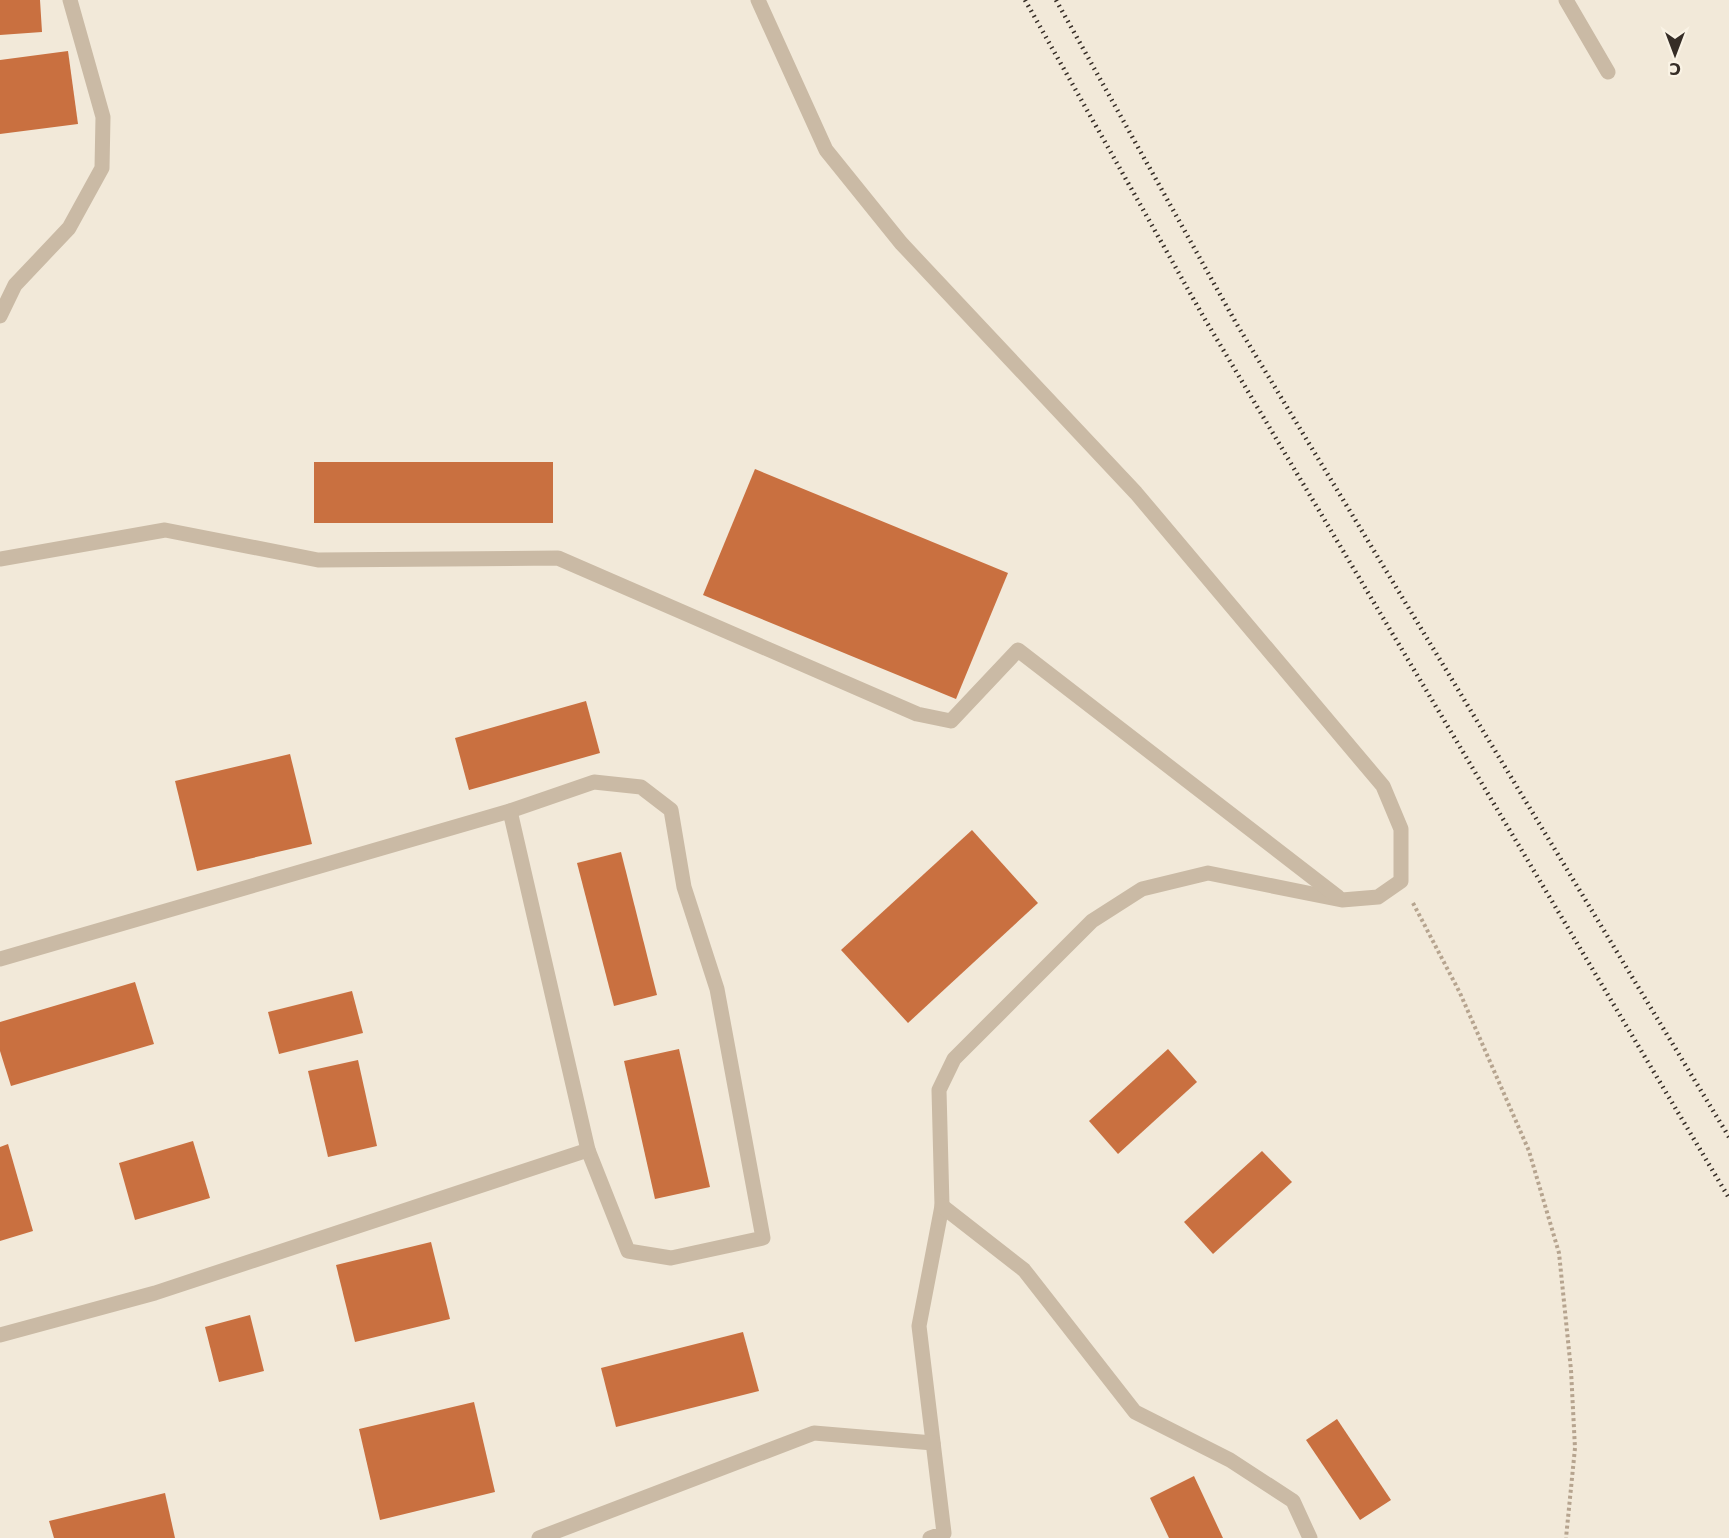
<svg xmlns="http://www.w3.org/2000/svg" width="1729" height="1538" viewBox="0 0 1729 1538" font-family="'DejaVu Sans',sans-serif">
<style>
.building{fill:#c97040}
.lines{fill:none;stroke-linecap:round;stroke-linejoin:round}
.path{stroke:#b6a48f;stroke-width:4;stroke-dasharray:3 3;stroke-linecap:butt}
.lane{stroke:#cabaa5;stroke-width:15}
.rail{stroke:#362d26;stroke-width:4.5;stroke-dasharray:1.5 4.5;stroke-linecap:butt}
</style>
<rect width="100%" height="100%" fill="#f2e9d9"/>
<g class="building">
<polygon points="0,0 40,0 42,32 0,35"/>
<polygon points="68,51 78,124 0,134 0,60"/>
<rect x="314" y="462" width="239" height="61"/>
<polygon points="755,469 1008,573 956,699 703,595"/>
<polygon points="586,701 600,753 469,790 455,738"/>
<polygon points="290,754 312,844 197,871 175,781"/>
<polygon points="972,830 1038,903 908,1023 841,950"/>
<polygon points="621,852 657,995 614,1006 577,863"/>
<polygon points="135,982 154,1044 11,1086 0,1051 0,1022"/>
<polygon points="352,991 363,1033 279,1054 268,1012"/>
<polygon points="679,1049 710,1187 655,1199 624,1061"/>
<polygon points="1168,1049 1197,1082 1118,1154 1089,1121"/>
<polygon points="358,1060 377,1146 328,1157 308,1071"/>
<polygon points="193,1141 210,1198 135,1220 119,1163"/>
<polygon points="8,1144 33,1231 0,1241 0,1147"/>
<polygon points="1262,1151 1292,1182 1213,1254 1184,1222"/>
<polygon points="431,1242 450,1319 355,1342 336,1265"/>
<polygon points="250,1315 264,1371 219,1382 205,1327"/>
<polygon points="743,1332 759,1391 616,1427 601,1368"/>
<polygon points="474,1402 495,1492 380,1520 359,1429"/>
<polygon points="1337,1419 1391,1500 1360,1520 1306,1440"/>
<polygon points="1194,1476 1223,1538 1169,1538 1150,1498"/>
<polygon points="165,1493 175,1538 54,1538 49,1521"/>
</g>
<g class="lines">
<polyline class="path" points="1413,903 1460,993 1529,1151 1559,1253 1571,1370 1575,1448 1566,1538"/>
<g class="lane">
<polyline points="758,0 826,150 901,243 1136,493 1383,786 1401,829 1401,881 1378,897 1342,900 1208,873 1142,889 1092,921 954,1059 939,1090 942,1206 919,1326 944,1533 930,1538"/>
<polyline points="1566,0 1608,72"/>
<polyline points="0,316 15,285 69,228 102,168 103,117 70,0"/>
<polyline points="0,559 165,530 318,560 558,558 917,714 951,721 1018,650 1338,897"/>
<polyline points="510,811 594,782 641,787 671,810 684,887 717,989 763,1238 671,1258 628,1251 588,1150"/>
<polyline points="0,959 510,811 588,1150 155,1293 0,1335"/>
<polyline points="942,1206 1024,1270 1135,1412 1230,1460 1293,1501 1310,1538"/>
<polyline points="539,1538 814,1433 933,1443"/>
</g>
<g class="rail">
<polyline points="1025,0 1203,316 1729,1198"/>
<polyline points="1056,0 1236,323 1729,1137"/>
</g>
</g>
<g transform="translate(1675 54) rotate(180)" stroke="#faf3e5" stroke-width="4.5" paint-order="stroke">
<path d="M0-4.5L10 22L0 15L-10 22Z" fill="#362d26"/>
<text y="-9" font-size="16" font-weight="bold" text-anchor="middle" fill="#362d26">С</text>
</g>
</svg>
